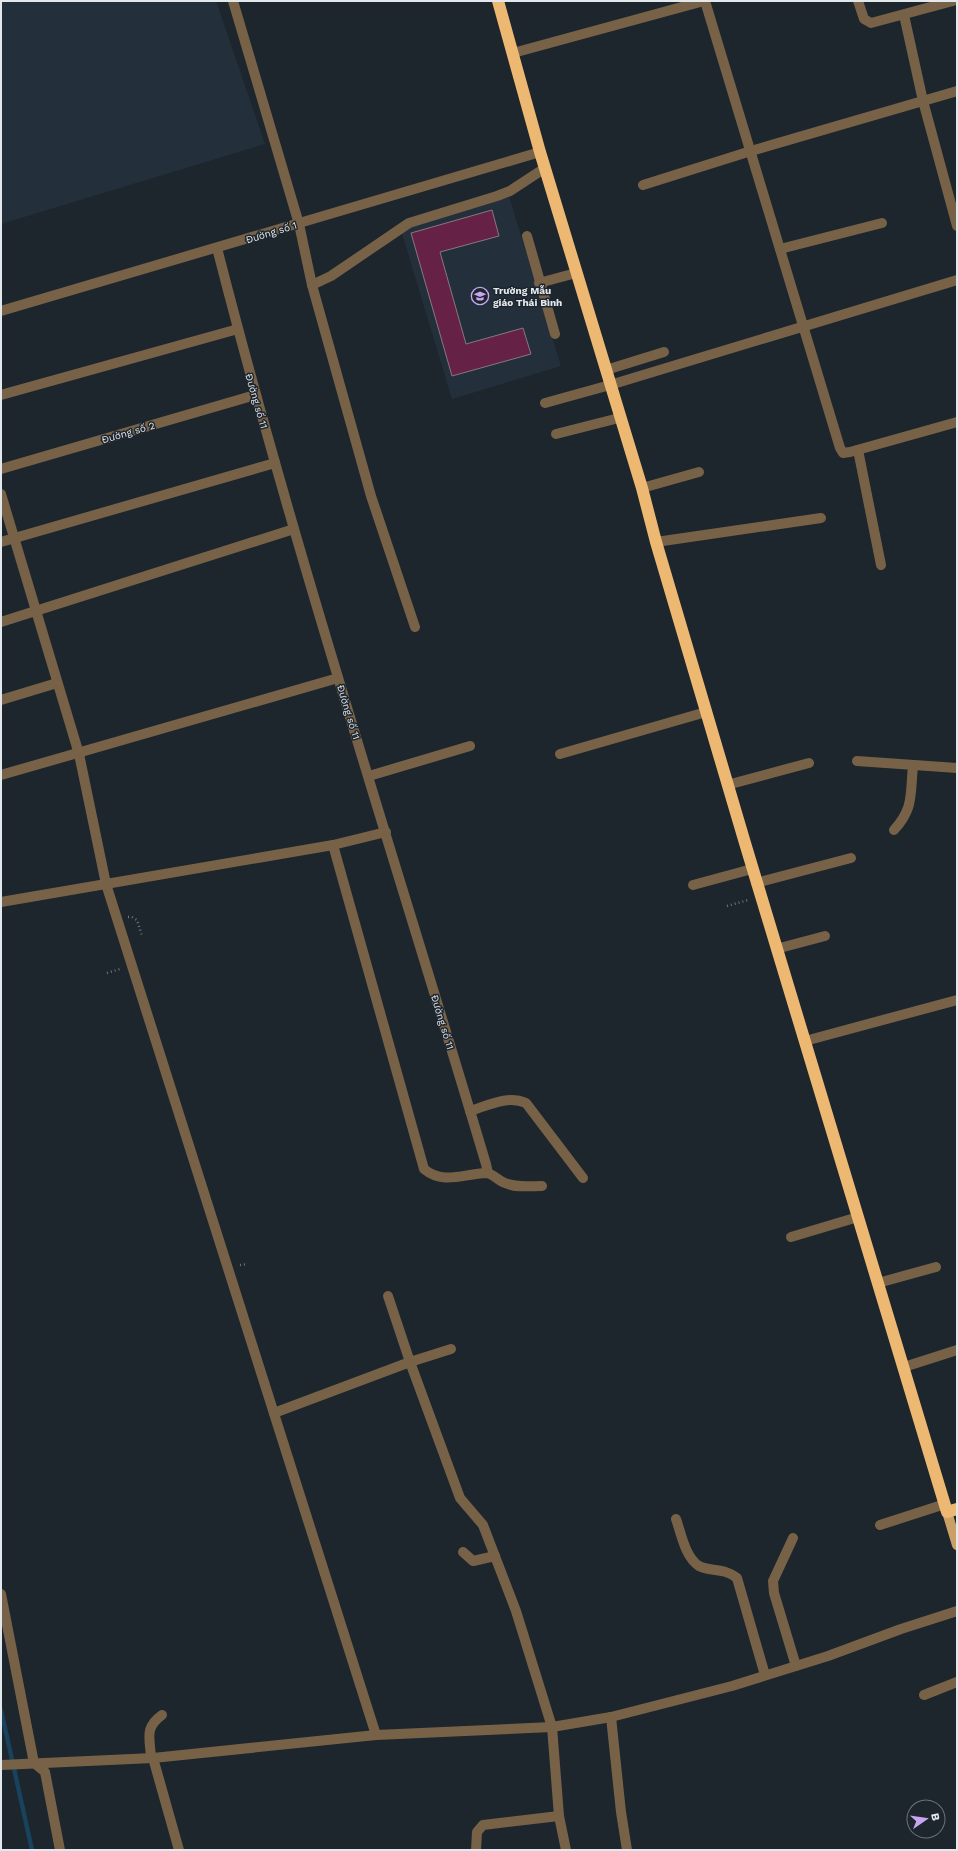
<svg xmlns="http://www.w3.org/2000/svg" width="958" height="1851" viewBox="0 0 958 1851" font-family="'Work Sans',sans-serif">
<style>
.built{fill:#23303c}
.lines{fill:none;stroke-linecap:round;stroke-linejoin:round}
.stream{stroke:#19425c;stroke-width:4.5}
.building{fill:#662246;stroke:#86787e}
.path{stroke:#6d747b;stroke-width:2.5;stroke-dasharray:1 3;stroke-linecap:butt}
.minor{stroke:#776247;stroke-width:10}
.major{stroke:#cba066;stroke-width:10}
.highway{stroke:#edb872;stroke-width:12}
.labels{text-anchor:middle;stroke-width:3;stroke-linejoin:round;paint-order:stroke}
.street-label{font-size:10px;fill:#e3e8ed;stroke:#1d252d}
.poi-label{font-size:10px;font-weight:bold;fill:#e3e8ed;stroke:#1d252d;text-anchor:start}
</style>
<rect width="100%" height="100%" fill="#1d252d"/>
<g class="built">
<polygon points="1,1 216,1 265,144 1,224"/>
<polygon points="508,193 561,366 452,399 400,227"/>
</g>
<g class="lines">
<polyline class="stream" points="1,1710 32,1850"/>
</g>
<polygon class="building" points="492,210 499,236 440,252 466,344 523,328 531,354 452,376 411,233"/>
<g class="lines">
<g class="path">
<polyline points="727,906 748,900"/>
<polyline points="128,917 132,917 137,920 142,936"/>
<polyline points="107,973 120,969"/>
<polyline points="240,1265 248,1264"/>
</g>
<g class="minor">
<polyline points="233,1 299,224 312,285 371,496 415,627"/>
<polyline points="705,1 840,448 843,453 850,452 957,422"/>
<polyline points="858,1 864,19 871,23 953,1"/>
<polyline points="904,15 923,101 957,226"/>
<polyline points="513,53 704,1"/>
<polyline points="643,185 751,151 957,91"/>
<polyline points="527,236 555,334"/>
<path d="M217,248C296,557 395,859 486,1164L488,1173"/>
<polyline points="780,249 882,223"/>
<polyline points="539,283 576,273"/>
<polyline points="312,285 331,276 409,223 497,196 510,191 545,168"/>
<polyline points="1,311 540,152"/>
<polyline points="606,370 664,352"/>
<polyline points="1,395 238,329"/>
<polyline points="545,403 610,385 957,280"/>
<polyline points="556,434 619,418"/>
<polyline points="858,450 881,565"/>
<polyline points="1,469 255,395"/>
<polyline points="642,488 699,472"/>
<polyline points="1,494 79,754 106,884 376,1735"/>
<polyline points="1,542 275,463"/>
<polyline points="656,542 821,518"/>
<polyline points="1,622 294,529"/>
<polyline points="1,700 57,683"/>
<polyline points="560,754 706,712"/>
<polyline points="857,761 957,768"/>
<polyline points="1,775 338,678"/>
<polyline points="369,776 470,746"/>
<polyline points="727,785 809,763"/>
<path d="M894,830C914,808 910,795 913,766"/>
<path d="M386,832L333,845L424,1169C443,1185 463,1174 486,1173C492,1173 499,1181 505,1183C516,1188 530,1186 542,1186"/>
<polyline points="756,883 851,858"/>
<polyline points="693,885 752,869"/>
<polyline points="1,902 333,845"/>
<polyline points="776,949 825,936"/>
<polyline points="805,1041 957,1000"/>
<path d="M470,1111C489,1105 508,1095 526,1103L583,1178"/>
<polyline points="791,1237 858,1217"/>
<polyline points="878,1283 936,1267"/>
<polyline points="388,1296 410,1362 451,1349"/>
<polyline points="904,1367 957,1350"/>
<polyline points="274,1413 410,1362 460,1498 483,1525 516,1611 552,1727 559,1816 566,1850"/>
<path d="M676,1519C681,1533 685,1557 699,1566C710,1572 723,1567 737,1578L765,1675"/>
<polyline points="880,1525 945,1504"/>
<polyline points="793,1538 773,1581 774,1593 796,1666"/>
<polyline points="463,1552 473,1561 495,1556"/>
<polyline points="1,1594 34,1763 45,1772 60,1850"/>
<polyline points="924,1695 957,1682"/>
<polyline points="611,1717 621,1812 627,1850"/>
<path d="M151,1758C150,1738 144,1728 162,1715"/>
<polyline points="153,1758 179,1850"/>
<polyline points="1,1765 153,1758 376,1735 552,1727 611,1717 732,1686 828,1656 901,1629 957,1611"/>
<polyline points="476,1850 477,1832 483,1825 559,1816"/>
</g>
<polyline class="major" points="947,1512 957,1545"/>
<polyline class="highway" points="498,1 540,152 642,488 656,542 745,843 947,1512 957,1509"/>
</g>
<defs>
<symbol id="school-ring" viewBox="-11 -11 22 22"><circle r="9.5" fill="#1d252d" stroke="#c7a6ef" stroke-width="1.5"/><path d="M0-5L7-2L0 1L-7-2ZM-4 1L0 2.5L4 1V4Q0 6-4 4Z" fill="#c7a6ef"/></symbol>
</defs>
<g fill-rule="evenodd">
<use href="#school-ring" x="470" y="286" width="20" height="20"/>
</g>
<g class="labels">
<g class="street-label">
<text transform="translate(271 232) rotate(-17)" y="4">Đường số 1</text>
<text transform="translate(257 401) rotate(74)" y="4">Đường số 11</text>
<text transform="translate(128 432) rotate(-16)" y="4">Đường số 2</text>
<text transform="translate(349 712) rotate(73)" y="4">Đường số 11</text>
<text transform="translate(443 1022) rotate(73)" y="4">Đường số 11</text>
</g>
<g class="poi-label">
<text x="493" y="294">Trường Mẫu<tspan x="493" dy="12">giáo Thái Bình</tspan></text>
</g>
</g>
<rect width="958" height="1851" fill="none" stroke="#e3e8ed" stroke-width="4"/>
<g transform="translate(926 1819) rotate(77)"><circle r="19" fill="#1d252d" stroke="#6c737a"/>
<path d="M0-3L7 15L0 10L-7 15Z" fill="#c7a6ef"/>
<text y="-6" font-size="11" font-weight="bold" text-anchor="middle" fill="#e3e8ed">B</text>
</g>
</svg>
